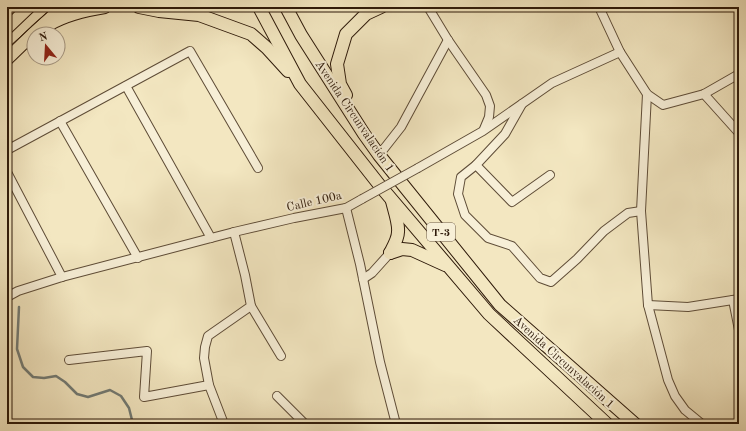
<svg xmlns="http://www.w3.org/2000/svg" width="746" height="431" viewBox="0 0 746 431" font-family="'Old Standard TT',serif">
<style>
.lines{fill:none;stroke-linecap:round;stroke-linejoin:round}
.stream{stroke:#727b75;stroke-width:2.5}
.minor-casing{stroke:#5e4c37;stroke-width:10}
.primary-casing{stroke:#2d1909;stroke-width:14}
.minor{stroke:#f7efd7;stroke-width:8}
.primary{stroke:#f3e7c1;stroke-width:12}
.tram{stroke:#2d1909;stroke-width:1}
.minor-bridge-casing{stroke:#5e4c37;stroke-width:10;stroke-linecap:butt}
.minor-bridge{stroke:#f7efd7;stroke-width:8}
.labels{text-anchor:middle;stroke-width:4;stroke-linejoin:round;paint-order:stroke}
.shield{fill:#f7efd7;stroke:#6a5947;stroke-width:1}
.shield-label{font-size:11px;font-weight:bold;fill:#2d1909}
.street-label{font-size:12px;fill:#2d1909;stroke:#f7efd7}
</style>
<rect width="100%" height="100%" fill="#f3e7c1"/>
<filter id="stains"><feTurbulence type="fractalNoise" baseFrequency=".005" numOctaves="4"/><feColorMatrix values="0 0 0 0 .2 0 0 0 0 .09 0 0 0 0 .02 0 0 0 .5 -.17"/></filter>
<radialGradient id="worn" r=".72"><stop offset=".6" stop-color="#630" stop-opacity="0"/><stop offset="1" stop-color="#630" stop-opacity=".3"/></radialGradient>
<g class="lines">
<g class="stream">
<polyline points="7,280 11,290"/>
<polyline points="19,307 17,349 23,367 33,377 44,378 56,376 65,382 77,394 88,397 110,390 121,396 129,408 133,424"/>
</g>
<defs>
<g id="minor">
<polyline points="428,7 448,40 486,95 490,106 489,117 484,129"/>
<polyline points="599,7 620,52 647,94 663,105 704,94 739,74"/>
<polyline points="126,86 211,238"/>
<polyline points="647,94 641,211 648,305 668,380 675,396 685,410 702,424"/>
<polyline points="704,94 739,133"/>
<polyline points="522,104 505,134 476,165 512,202 550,175"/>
<polyline points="60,121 138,258"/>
<polyline points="7,150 190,51 258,168"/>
<polyline points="379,155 401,127 448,40"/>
<polyline points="476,165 461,177 458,194 465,215 488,238 512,246 540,278 551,282 577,259 604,231 628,213 641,211"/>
<polyline points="418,168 483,131 552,83 620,52"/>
<polyline points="7,172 62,277"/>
<polyline points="346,208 360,264 380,362 396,424"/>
<polyline points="363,279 372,273 390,253"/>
<polyline points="7,297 18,291 62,277 234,232 294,218 346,208 362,199"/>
<polyline points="733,300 739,330"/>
<polyline points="648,305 688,307 739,299"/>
<polyline points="251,306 281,356"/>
<polyline points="69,360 147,351 144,397 209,385"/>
<polyline points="277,396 305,424"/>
<polyline points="224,424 209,385 204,358 205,347 208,336 251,306 245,275 234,232"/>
</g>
<g id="primary">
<polyline points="139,7 159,11 199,15 251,34 267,48 288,71"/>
<polyline points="259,7 300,84 381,187 489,314 607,424"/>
<polyline points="286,7 301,35 364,134 379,155 500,305 635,424"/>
<path d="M50,24C67,14 86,10 105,7"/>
<polyline points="7,28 29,7"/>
<polyline points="7,59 36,31 63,7"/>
<polyline points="346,95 340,84 337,64 346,34 366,14 381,7"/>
<polyline points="390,253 402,249 412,250 445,265"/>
<path d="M390,253C393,247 398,239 398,232C399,223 394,210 392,201"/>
</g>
</defs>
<use href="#minor" class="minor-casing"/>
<use href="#primary" class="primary-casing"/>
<use href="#minor" class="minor"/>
<use href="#primary" class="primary"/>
<polyline class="tram" points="7,49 53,7"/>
<defs>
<polyline id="minor-bridge" points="362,199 418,168"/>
</defs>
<use href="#minor-bridge" class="minor-bridge-casing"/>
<use href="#minor-bridge" class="minor-bridge"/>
</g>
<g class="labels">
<rect class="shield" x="427" y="223" width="28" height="18" rx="3"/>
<g class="shield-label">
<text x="441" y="236">T-3</text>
</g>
<g class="street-label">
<text transform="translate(355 116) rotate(56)" y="4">Avenida Circunvalación 1</text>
<text transform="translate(314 201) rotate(-13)" y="4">Calle 100a</text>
<text transform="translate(564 362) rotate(42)" y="4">Avenida Circunvalación 1</text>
</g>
</g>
<rect width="746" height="431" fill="none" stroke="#f3e7c1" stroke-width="24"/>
<rect x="8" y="8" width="730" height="415" fill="none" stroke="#2d1909" stroke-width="2"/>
<rect x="12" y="12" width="722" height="407" fill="none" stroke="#2d1909"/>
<g transform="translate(46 46) rotate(342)"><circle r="19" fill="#f7efd7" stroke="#a69985"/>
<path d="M0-3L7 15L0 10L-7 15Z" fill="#8f2418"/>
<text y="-6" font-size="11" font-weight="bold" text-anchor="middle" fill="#2d1909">N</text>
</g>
<rect width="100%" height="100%" filter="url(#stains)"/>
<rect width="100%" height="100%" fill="url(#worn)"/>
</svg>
